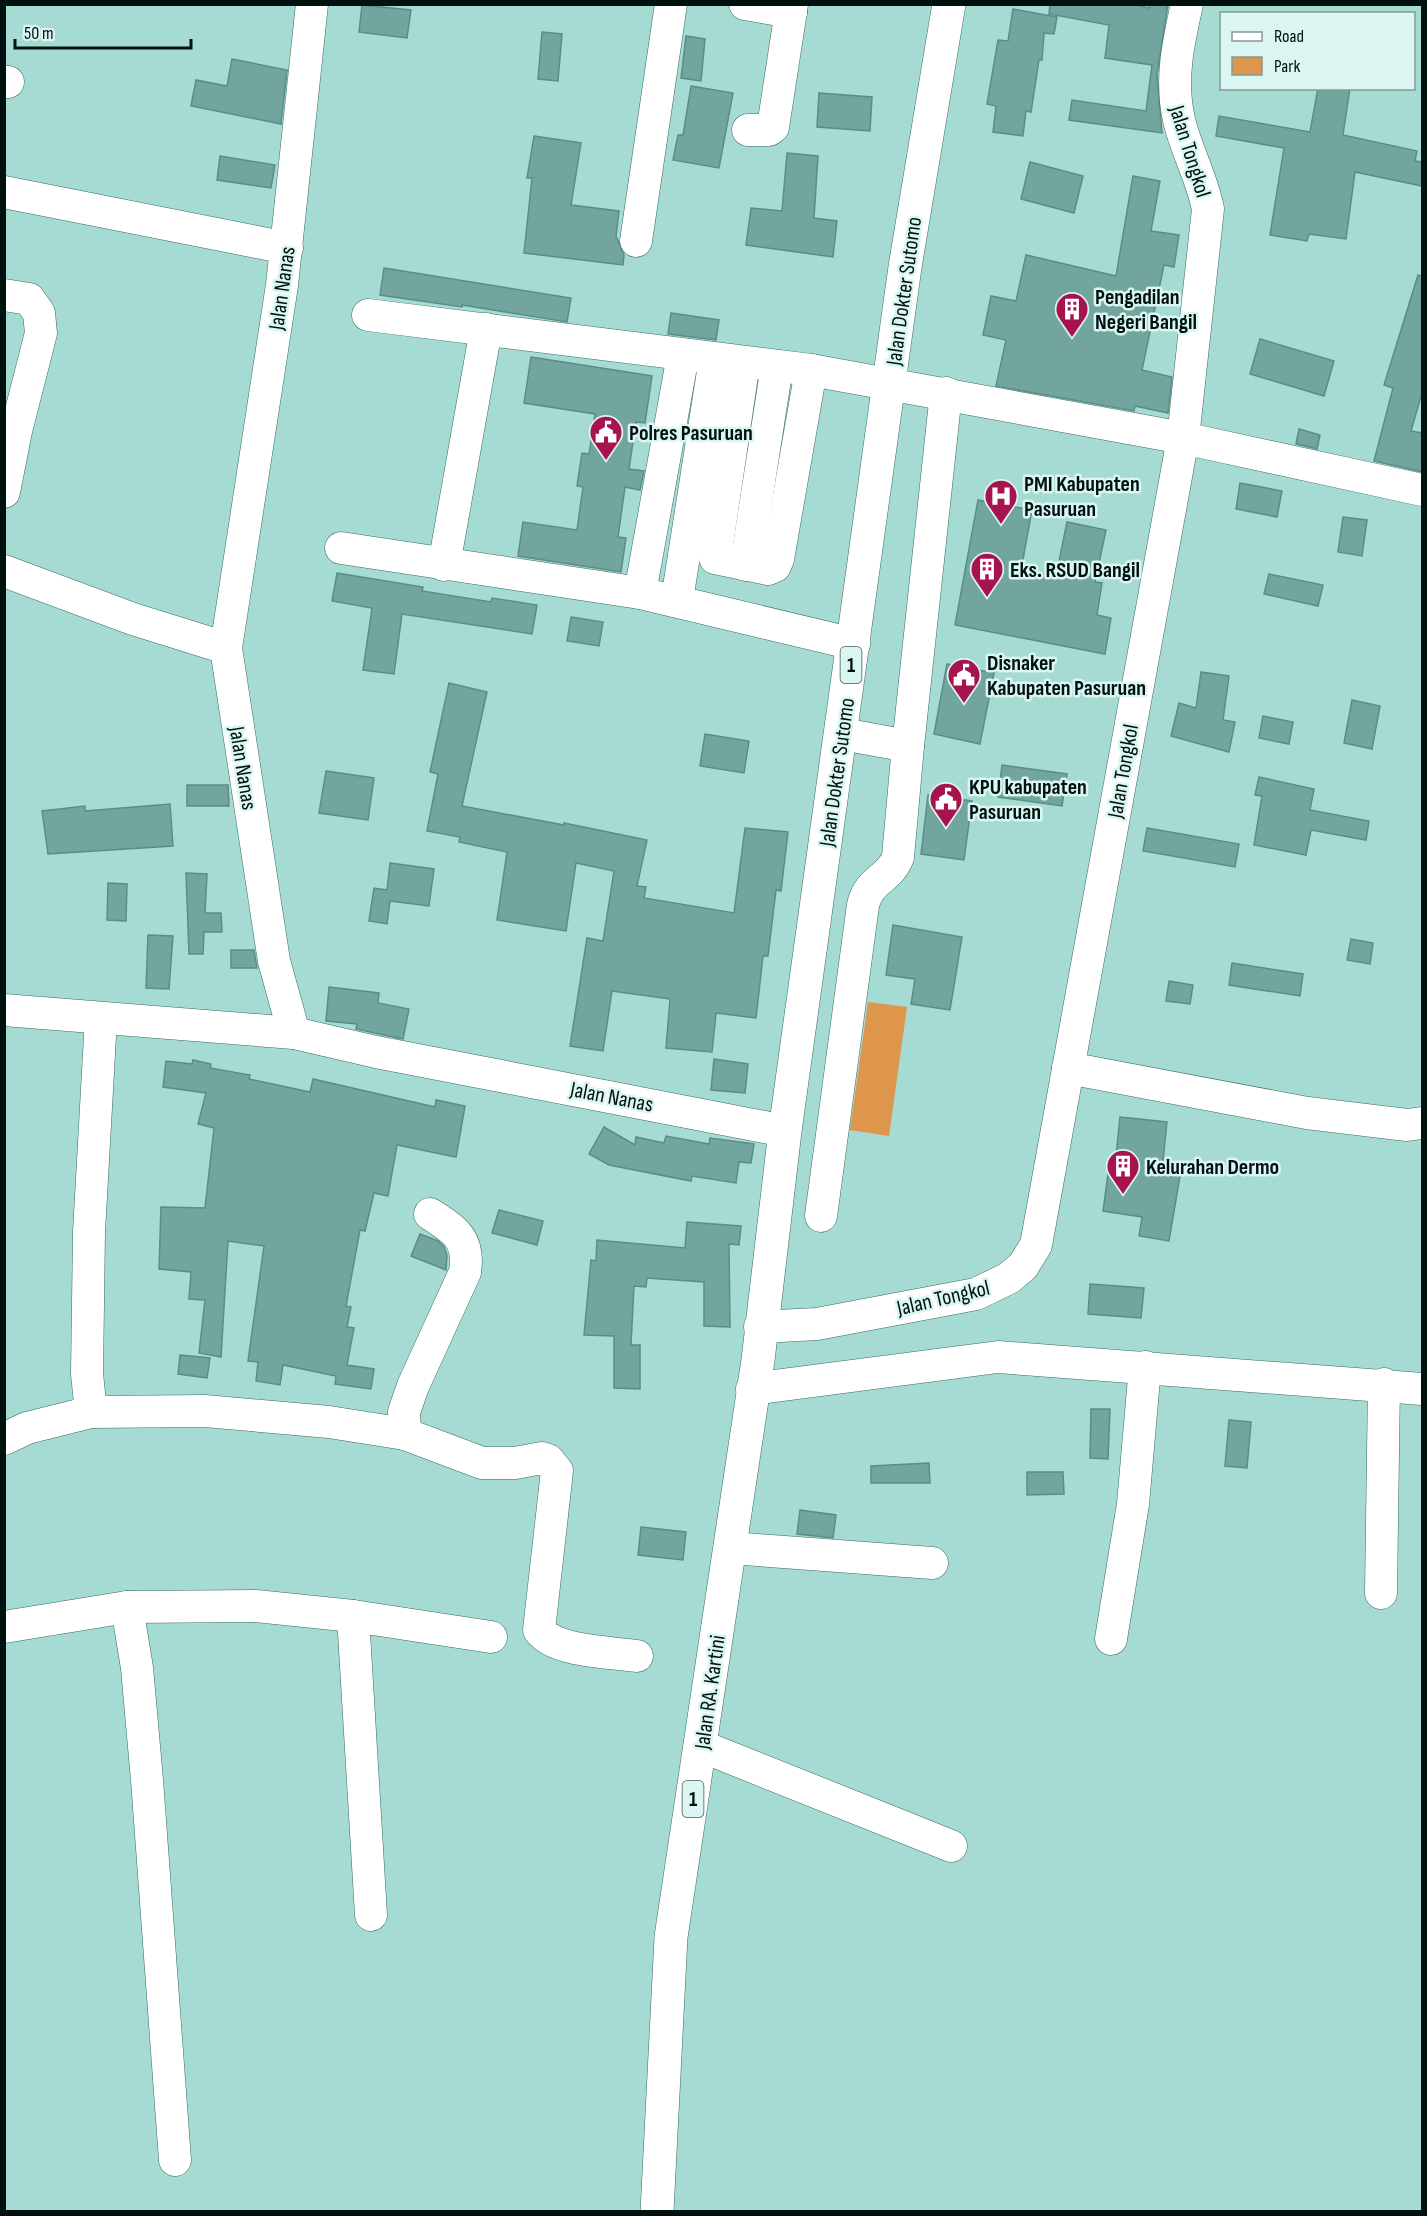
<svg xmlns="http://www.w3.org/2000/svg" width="1427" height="2216" viewBox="0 0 1427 2216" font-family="'Sofia Sans Condensed',sans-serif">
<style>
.green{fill:#dd964b}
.building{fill:#71a59e;stroke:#5a8d86;stroke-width:1.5}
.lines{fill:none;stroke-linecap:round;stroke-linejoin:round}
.minor-casing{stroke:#386b65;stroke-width:33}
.highway-casing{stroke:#386b65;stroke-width:34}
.minor{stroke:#fff;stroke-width:32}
.highway{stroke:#fff;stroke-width:33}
.labels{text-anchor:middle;stroke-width:5;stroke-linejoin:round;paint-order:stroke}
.shield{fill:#dbf6f2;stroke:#425653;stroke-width:1.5}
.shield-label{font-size:21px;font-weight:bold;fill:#00120f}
.street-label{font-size:22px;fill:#00120f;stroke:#dbf6f2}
.poi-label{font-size:22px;font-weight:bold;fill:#00120f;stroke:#dbf6f2;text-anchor:start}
</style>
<rect width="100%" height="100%" fill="#a5dbd3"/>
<polygon class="green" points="868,1002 907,1007 889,1136 850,1130"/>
<g class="building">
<polygon points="1050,4 1133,4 1149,8 1150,4 1168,4 1157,75 1162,133 1069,120 1072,100 1146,111 1152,65 1105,58 1109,25 1049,14"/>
<polygon points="362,5 411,10 407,38 359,32"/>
<polygon points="1013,9 1057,17 1054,34 1044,33 1042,60 1039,60 1031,112 1026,111 1023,136 993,132 996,106 987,104 998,40 1008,41"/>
<polygon points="542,32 562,34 558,81 538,79"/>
<polygon points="686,36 705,39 701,81 681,78"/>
<polygon points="232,59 287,70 281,124 191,106 196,80 227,86"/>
<polygon points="691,86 733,93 719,168 673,160 678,135 683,135"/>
<polygon points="1318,88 1350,88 1343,135 1417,151 1415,161 1422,162 1422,186 1355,172 1346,239 1309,234 1307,241 1270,235 1284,148 1216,136 1219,116 1310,132"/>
<polygon points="819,93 872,97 870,131 817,127"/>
<polygon points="534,136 581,143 571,205 619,211 616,236 624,255 623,265 524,253 532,178 527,178"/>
<polygon points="787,153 818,156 814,218 837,221 833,257 746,245 751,208 782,211"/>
<polygon points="220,156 275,165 271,188 217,180"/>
<polygon points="1030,162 1083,176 1074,213 1021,199"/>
<polygon points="1133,176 1160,181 1151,231 1179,235 1174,267 1164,265 1142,370 1172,377 1168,413 1135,406 1134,411 996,386 1006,340 983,335 991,296 1016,301 1026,255 1116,276"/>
<polygon points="384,268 571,298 567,322 462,305 462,307 380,295"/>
<polygon points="1418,275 1422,276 1422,393 1411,431 1422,433 1422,472 1374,461 1393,388 1384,385"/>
<polygon points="671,313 719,320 716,340 668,334"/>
<polygon points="1260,339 1334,361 1324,396 1250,374"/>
<polygon points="531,357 652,376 645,423 636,422 629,469 644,471 640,490 625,487 618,537 626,538 621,572 518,556 523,522 577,530 583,487 577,486 582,453 589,454 595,414 524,403"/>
<polygon points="1299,429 1320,435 1317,449 1296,444"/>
<polygon points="1240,483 1282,491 1277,517 1236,509"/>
<polygon points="978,500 1032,510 1021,570 1056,576 1067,522 1106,530 1095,582 1102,583 1097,615 1111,618 1105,654 955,625"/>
<polygon points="1343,517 1367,520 1362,556 1338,552"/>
<polygon points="337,573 423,587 422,591 491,602 492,598 537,605 532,634 402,614 394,674 363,670 372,608 332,601"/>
<polygon points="1269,574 1323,585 1318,606 1264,594"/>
<polygon points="571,617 603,622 599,646 567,641"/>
<polygon points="947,664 994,673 980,744 934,734"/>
<polygon points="1201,672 1229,676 1223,720 1235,722 1229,752 1171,736 1179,703 1196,708"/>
<polygon points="449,683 487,692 462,806 564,825 564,823 647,840 637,886 646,887 644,898 734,913 745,828 788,832 781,891 776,890 768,956 763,956 756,1018 716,1013 712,1052 666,1048 670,999 612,991 603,1051 570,1046 587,938 603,941 614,871 576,863 566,931 497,920 507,852 459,842 460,837 427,831 438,774 430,772"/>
<polygon points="1352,700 1380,706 1372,749 1344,743"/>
<polygon points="1263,716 1293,722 1289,744 1259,738"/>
<polygon points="705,734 749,741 744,773 700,766"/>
<polygon points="1002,765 1067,774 1062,806 998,797"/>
<polygon points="326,771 374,778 368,820 319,813"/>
<polygon points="1259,777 1314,789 1310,810 1369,821 1366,840 1311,830 1306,855 1254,845 1262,796 1255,795"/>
<polygon points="187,785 228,785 229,806 187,806"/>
<polygon points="928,795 972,801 964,860 921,854"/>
<polygon points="170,804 173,846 48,854 42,811 85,806 85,811"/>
<polygon points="1147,828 1239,844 1235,867 1143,851"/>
<polygon points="390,863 434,869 429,906 390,901 387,924 369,921 374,888 387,890"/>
<polygon points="186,873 207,874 205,913 221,913 222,932 204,932 203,954 189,954"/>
<polygon points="108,883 127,884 126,921 107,920"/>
<polygon points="893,925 962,937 950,1010 911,1004 915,979 886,975"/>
<polygon points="148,935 173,936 169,989 146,988"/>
<polygon points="1351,939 1373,943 1370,964 1347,960"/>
<polygon points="231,950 254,950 257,968 231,968"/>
<polygon points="1232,963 1303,974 1300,996 1229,985"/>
<polygon points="1169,981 1193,985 1190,1004 1166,1001"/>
<polygon points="329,987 379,993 378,1003 409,1009 403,1039 356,1029 357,1024 326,1021"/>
<polygon points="714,1059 748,1064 745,1093 711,1090"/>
<polygon points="193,1060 211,1064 210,1068 250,1075 249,1079 310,1092 313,1079 435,1107 436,1100 465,1106 456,1157 397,1145 388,1196 374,1193 365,1231 360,1230 346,1306 351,1307 347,1327 354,1328 347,1365 374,1369 371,1389 335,1384 336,1376 283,1365 280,1385 256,1381 258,1362 248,1361 264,1246 228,1241 221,1357 199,1353 205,1300 189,1299 191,1272 159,1269 161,1207 205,1208 214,1128 198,1124 206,1093 163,1087 166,1061 192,1064"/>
<polygon points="1120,1117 1167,1122 1163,1161 1182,1164 1169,1241 1139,1236 1142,1217 1103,1211 1108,1174 1114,1175"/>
<polygon points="604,1127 635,1145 636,1137 664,1143 666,1136 709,1144 710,1138 754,1144 751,1163 739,1162 736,1183 692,1176 691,1181 609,1165 589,1154"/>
<polygon points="499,1210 543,1221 537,1245 492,1233"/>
<polygon points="687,1222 741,1226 739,1245 729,1244 730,1327 704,1326 704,1282 647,1278 646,1287 634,1286 631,1345 640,1345 640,1389 614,1388 614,1336 584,1335 591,1260 596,1261 597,1240 685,1248"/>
<polygon points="420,1234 438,1241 444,1247 447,1255 446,1270 411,1256"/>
<polygon points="1090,1284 1144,1288 1141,1318 1088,1314"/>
<polygon points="180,1355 210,1358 207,1378 178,1374"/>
<polygon points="1091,1409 1110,1409 1108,1459 1090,1458"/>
<polygon points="1229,1420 1251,1422 1247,1468 1225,1466"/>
<polygon points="929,1463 930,1483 871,1483 871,1466"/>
<polygon points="1027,1472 1063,1472 1064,1494 1027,1495"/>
<polygon points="800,1510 836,1515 833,1538 797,1534"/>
<polygon points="641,1527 686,1532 683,1560 638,1555"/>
</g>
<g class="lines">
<defs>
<g id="minor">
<polyline points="312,4 282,285 226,648 274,961 294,1033 376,1052 785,1131"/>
<polyline points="745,4 791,12"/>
<polyline points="4,82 8,82"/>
<polyline points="748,130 769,130 773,127 792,4"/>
<polyline points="4,192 287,248"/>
<polyline points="636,241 671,4"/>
<polyline points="4,295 29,299 39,313 41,333 16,431 4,492"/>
<polyline points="368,315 811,370 1183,438 1422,490"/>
<polyline points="744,362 715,558 768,569 775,566 778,559 811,370"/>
<polyline points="341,548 640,593 854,644"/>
<polyline points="444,565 486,329"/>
<polyline points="746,565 777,366"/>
<polyline points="4,571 133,619 226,648"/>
<polyline points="640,593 683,355"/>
<polyline points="677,600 715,359"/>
<polyline points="842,734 908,746 946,393"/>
<polyline points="4,1010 294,1033"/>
<polyline points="1068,1068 1307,1113 1407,1125 1422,1123"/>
<path d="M821,1216L863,905C869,879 889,880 898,857L908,746"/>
<path d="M760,1327L817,1324L976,1294L1009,1278L1023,1266L1036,1245L1183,438L1208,209C1202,178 1186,150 1179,120C1170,80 1178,44 1187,4"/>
<polyline points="752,1389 998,1357 1422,1389"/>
<polyline points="91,1412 87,1374 89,1232 101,1018"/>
<path d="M405,1434L404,1412L413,1386L465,1272C470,1239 455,1230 430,1214"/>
<path d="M4,1439L27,1428L91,1412L205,1411L329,1422L405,1434L482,1463H515L542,1458L548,1460L557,1471L539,1630C555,1652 610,1652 637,1656"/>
<polyline points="730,1548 932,1563"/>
<polyline points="1381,1593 1384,1384"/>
<polyline points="127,1607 137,1668 147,1780 175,2160"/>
<polyline points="353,1616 371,1915"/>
<polyline points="4,1627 127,1607 256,1606 353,1616 491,1637"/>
<polyline points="1111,1639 1133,1504 1145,1367"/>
<polyline points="701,1746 951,1846"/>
</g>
<polyline id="highway" points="657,2212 671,1937 758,1360 785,1131 905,267 949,4"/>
</defs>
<use href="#minor" class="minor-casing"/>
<use href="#highway" class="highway-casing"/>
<use href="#minor" class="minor"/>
<use href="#highway" class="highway"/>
</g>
<defs>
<symbol id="building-pin" viewBox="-11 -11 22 30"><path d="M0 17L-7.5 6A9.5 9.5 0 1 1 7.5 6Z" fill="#a6134e" stroke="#dbf6f2"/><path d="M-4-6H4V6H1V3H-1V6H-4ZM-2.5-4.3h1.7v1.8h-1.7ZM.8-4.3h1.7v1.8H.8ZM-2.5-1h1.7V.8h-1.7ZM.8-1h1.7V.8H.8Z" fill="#fff"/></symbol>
<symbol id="civic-pin" viewBox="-11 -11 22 30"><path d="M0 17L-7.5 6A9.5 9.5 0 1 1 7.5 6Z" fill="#a6134e" stroke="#dbf6f2"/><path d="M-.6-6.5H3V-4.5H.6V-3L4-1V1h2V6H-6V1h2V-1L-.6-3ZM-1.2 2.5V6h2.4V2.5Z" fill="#fff"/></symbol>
<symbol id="hospital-pin" viewBox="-11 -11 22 30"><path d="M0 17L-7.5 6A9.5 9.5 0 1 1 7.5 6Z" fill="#a6134e" stroke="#dbf6f2"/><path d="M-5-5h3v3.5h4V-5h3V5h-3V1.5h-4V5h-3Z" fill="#fff"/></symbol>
</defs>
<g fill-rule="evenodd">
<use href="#building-pin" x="1053" y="290" width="38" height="52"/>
<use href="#civic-pin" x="587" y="413" width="38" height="52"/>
<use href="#hospital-pin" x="982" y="477" width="38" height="52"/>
<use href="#building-pin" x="968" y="550" width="38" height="52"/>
<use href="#civic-pin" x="945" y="656" width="38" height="52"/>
<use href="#civic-pin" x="927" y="780" width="38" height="52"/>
<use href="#building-pin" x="1104" y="1147" width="38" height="52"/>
</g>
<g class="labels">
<g class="shield">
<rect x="840.5" y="647" width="21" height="36" rx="4.5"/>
<rect x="682.5" y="1781" width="21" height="36" rx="4.5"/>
</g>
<g class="shield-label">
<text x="851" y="672">1</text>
<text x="693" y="1806">1</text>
</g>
<g class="street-label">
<text transform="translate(1191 151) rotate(73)" y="8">Jalan Tongkol</text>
<text transform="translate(281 288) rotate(-82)" y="8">Jalan Nanas</text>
<text transform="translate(903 291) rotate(-82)" y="8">Jalan Dokter Sutomo</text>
<text transform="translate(244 768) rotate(81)" y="8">Jalan Nanas</text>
<text transform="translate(1122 771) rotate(-80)" y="8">Jalan Tongkol</text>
<text transform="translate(836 772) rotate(-82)" y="8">Jalan Dokter Sutomo</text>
<text transform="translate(612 1096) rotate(11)" y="8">Jalan Nanas</text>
<text transform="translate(943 1297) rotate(-13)" y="8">Jalan Tongkol</text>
<text transform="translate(709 1692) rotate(-82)" y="8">Jalan RA. Kartini</text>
</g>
<g class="poi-label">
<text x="1095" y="304">Pengadilan<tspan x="1095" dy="25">Negeri Bangil</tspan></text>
<text x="629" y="440">Polres Pasuruan</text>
<text x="1024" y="491">PMI Kabupaten<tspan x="1024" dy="25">Pasuruan</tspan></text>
<text x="1010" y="577">Eks. RSUD Bangil</text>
<text x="987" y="670">Disnaker<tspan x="987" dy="25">Kabupaten Pasuruan</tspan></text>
<text x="969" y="794">KPU kabupaten<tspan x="969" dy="25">Pasuruan</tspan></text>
<text x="1146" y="1174">Kelurahan Dermo</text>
</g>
</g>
<rect width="1427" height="2216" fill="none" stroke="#00120f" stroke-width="12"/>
<rect x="1220" y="12" width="195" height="78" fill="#dbf6f2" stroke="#839b97" stroke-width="1.5"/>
<rect x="1232" y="32" width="30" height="9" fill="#ffffff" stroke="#839b97" stroke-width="1.5"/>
<text x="1274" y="42" font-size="18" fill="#00120f">Road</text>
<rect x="1232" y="57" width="30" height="18" fill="#dd964b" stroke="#839b97" stroke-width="1.5"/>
<text x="1274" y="72" font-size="18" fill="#00120f">Park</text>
<path d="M15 39v9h176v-9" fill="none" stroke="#00120f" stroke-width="3"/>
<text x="24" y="39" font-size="18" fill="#00120f" stroke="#dbf6f2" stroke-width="4.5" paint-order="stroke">50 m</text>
</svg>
